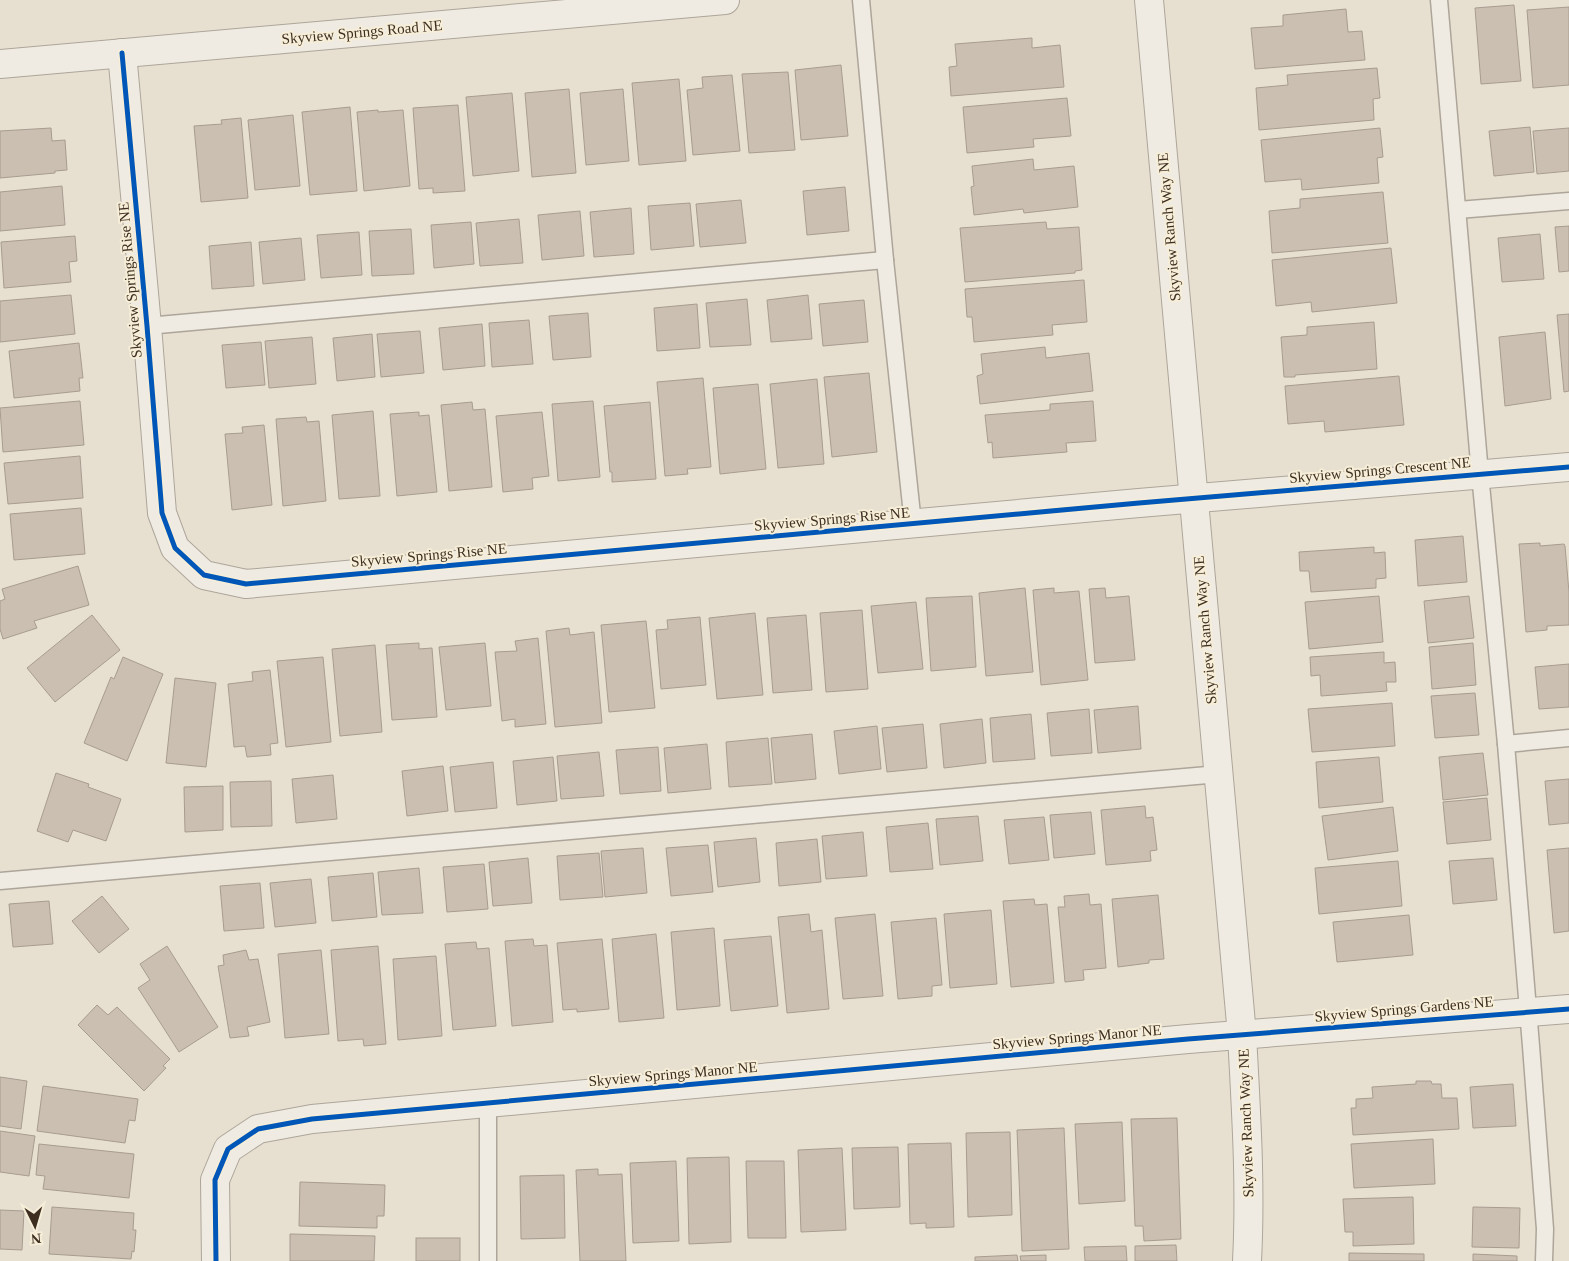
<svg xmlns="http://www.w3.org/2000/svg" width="1569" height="1261" viewBox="0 0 1569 1261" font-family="'Times New Roman',serif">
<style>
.building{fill:#cbbfb2;stroke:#a89c90}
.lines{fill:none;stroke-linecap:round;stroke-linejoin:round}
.lane-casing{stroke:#ada599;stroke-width:19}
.street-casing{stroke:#ada599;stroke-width:30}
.lane{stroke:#efebe3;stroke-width:16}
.street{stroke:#efebe3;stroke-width:28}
.cycleway-casing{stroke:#f7eed8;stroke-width:8}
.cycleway{stroke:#0057b8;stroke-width:5}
.labels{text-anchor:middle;stroke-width:4;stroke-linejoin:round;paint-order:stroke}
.street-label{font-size:15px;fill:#3d2e20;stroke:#f7eed8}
</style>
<rect width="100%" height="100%" fill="#e7e0d1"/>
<g class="building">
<polygon points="1514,5 1521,81 1481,84 1475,8"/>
<polygon points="1569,7 1569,85 1533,88 1527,10"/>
<polygon points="1346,9 1348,32 1362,31 1365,60 1255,69 1251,28 1283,26 1283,15"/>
<polygon points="1032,38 1032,48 1060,45 1064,87 951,96 949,67 957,66 955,44"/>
<polygon points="841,65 848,136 801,140 795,70"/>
<polygon points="1377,68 1380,98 1373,99 1374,120 1259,130 1256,88 1288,85 1287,75"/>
<polygon points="788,72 795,150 749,153 742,74"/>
<polygon points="732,75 740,151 693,155 687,90 703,88 702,77"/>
<polygon points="679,79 686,161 639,165 632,83"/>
<polygon points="569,89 576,173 532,177 525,93"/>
<polygon points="623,89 629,161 586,165 580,93"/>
<polygon points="512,93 519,171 473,176 466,97"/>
<polygon points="1067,98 1071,136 1033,139 1034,147 967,153 963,107"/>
<polygon points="458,105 465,191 433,193 433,188 419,189 413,108"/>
<polygon points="350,107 357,191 310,195 302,112"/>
<polygon points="378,110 378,112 403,110 410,186 364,191 357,112"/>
<polygon points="293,115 300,186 255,190 248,120"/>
<polygon points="241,118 248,198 201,202 194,126 222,124 221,120"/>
<polygon points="1530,127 1534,172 1494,176 1489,131"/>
<polygon points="51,128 52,141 65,140 67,170 55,171 55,173 0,178 0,131"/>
<polygon points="1380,128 1383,157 1377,158 1379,183 1302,190 1301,179 1265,182 1261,140"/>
<polygon points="1569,128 1569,171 1537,174 1533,131"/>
<polygon points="1033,159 1034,170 1074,166 1078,207 1024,213 1023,209 974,215 971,187 974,186 972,166"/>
<polygon points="62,186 65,225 0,231 0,192"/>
<polygon points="845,187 849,231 807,235 803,191"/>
<polygon points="1383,192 1388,243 1272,253 1269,211 1300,208 1300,199"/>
<polygon points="741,200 746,243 700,247 696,204"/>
<polygon points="690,203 694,246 651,250 648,206"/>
<polygon points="631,208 634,254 594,257 590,212"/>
<polygon points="580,211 584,256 542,260 538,215"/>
<polygon points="519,219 523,263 480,266 476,223"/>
<polygon points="471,222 474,264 434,268 431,225"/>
<polygon points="1046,222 1047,229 1079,227 1082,270 1075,271 1075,273 965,282 960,228"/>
<polygon points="1569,226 1569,271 1559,272 1555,227"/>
<polygon points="411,229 414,274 372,276 369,231"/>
<polygon points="359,232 362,275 321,278 317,235"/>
<polygon points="1540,234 1544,279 1502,282 1498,238"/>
<polygon points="75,236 77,261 69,262 71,282 4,288 1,242"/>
<polygon points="301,238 305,280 263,284 259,242"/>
<polygon points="251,242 254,286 212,289 209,246"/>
<polygon points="1391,248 1397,303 1312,312 1311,302 1276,306 1272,260"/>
<polygon points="1084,280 1087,322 1052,325 1053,335 974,342 972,317 967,317 965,289"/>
<polygon points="71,295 75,334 0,342 0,301"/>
<polygon points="808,295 812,339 771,342 767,300"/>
<polygon points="747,299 751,345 710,347 706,303"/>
<polygon points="864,300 868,342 823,346 819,304"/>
<polygon points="697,304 700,348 657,351 654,308"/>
<polygon points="588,313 591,357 553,360 549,316"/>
<polygon points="1569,314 1569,391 1564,392 1557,315"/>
<polygon points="529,320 533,364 492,367 489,323"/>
<polygon points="1374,322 1377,369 1295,375 1295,377 1284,377 1281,337 1307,335 1307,327"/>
<polygon points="482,324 485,366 443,370 439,328"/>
<polygon points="420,331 424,373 381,377 377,334"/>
<polygon points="1545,332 1551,399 1505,406 1499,337"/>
<polygon points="372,334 375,377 337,381 333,338"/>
<polygon points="312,337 316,384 269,388 265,341"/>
<polygon points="261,342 265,385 226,388 222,345"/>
<polygon points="79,343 83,378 79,378 80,391 14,398 9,351"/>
<polygon points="1045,347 1046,358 1089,353 1093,391 980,404 977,376 983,374 981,354"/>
<polygon points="869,373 877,452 832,457 824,377"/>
<polygon points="1399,376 1404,425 1325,432 1324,421 1288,424 1285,386"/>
<polygon points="703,378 711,467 687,469 688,474 665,476 657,382"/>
<polygon points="817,379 824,464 778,468 770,384"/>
<polygon points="758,384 766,469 720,474 713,388"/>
<polygon points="80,401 84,445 3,452 0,408"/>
<polygon points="593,401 600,477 558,481 552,404"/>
<polygon points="1093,401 1096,441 1066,443 1067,452 993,458 992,442 988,443 985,415 1050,410 1050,404"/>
<polygon points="472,402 473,410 485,409 492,487 449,491 441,405"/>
<polygon points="650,402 656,479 612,482 612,472 610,472 604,406"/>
<polygon points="373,411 380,496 339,499 332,415"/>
<polygon points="419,412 419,416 429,415 437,492 397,496 390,414"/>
<polygon points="542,412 549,476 532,478 533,489 503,492 496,416"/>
<polygon points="306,417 307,422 319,421 326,501 283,506 276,419"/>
<polygon points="264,425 272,505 232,510 225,434 243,433 242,427"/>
<polygon points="80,456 83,498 8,504 4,463"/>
<polygon points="81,508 85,554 14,560 10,514"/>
<polygon points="1463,536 1467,582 1418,586 1415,540"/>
<polygon points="1540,543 1540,546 1564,544 1565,546 1569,592 1569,625 1547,626 1547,630 1526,632 1519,544"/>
<polygon points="1374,547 1374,553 1385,552 1386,578 1376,579 1376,588 1311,592 1309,571 1300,571 1299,552"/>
<polygon points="78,566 89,605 34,621 37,628 3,639 0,629 0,601 5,599 2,589"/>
<polygon points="1025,588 1033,672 986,676 979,593"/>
<polygon points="1054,588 1054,593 1079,591 1088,680 1041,685 1033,590"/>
<polygon points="1105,588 1106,598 1129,596 1135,660 1095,663 1089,589"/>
<polygon points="972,596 976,667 931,671 926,598"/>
<polygon points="1379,596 1383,642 1309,649 1305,602"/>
<polygon points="1469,596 1474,638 1428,643 1424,601"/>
<polygon points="916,602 923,669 878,673 871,606"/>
<polygon points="862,610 868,689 826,692 820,613"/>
<polygon points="755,613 763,695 717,699 709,618"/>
<polygon points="92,615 120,650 55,702 27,668"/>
<polygon points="806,615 812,690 773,693 767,618"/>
<polygon points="700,617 706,685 661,689 656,630 668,629 667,620"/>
<polygon points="646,621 655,708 609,712 601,625"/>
<polygon points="569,628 570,635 594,632 602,723 555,727 546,631"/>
<polygon points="538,638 546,724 515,727 515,719 502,721 495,652 517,651 515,641"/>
<polygon points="419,643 419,649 432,648 437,717 392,720 386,645"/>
<polygon points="485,643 491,706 446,710 439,647"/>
<polygon points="1473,643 1476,685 1432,689 1429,647"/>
<polygon points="375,645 382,732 340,736 332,649"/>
<polygon points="1384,652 1384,663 1395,662 1396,682 1386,682 1387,691 1321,696 1320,675 1311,676 1310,657"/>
<polygon points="123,657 163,674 127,761 84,743 111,677 114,679"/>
<polygon points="323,657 331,742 286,747 277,661"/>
<polygon points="1569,664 1569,707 1539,709 1535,667"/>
<polygon points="270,670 278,743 270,744 271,755 247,757 245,746 234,747 228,684 253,681 252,672"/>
<polygon points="175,678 216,683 206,767 166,763"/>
<polygon points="1475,693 1479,735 1435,738 1431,696"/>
<polygon points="1392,703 1395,746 1312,752 1308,709"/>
<polygon points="1138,706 1141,749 1098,753 1094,710"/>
<polygon points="1089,709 1092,753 1051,756 1047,713"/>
<polygon points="1031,714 1035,759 993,762 990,718"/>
<polygon points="982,719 986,763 944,768 940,724"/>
<polygon points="923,724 927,768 887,772 882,728"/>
<polygon points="877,726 881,769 839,774 834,731"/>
<polygon points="812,734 816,779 775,783 771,738"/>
<polygon points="768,738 772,784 729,787 726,742"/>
<polygon points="707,744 711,789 668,793 664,748"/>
<polygon points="658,747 661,791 620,794 616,750"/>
<polygon points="599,752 604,796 561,799 557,756"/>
<polygon points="1483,753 1488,795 1443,800 1439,757"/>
<polygon points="553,757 557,801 517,805 513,761"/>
<polygon points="1379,757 1383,802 1319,808 1316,762"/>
<polygon points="493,762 497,808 455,812 450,767"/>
<polygon points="443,766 448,811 407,816 402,771"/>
<polygon points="56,773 89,784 88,787 121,799 106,841 73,830 68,842 37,831"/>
<polygon points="333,775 337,819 296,823 292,779"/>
<polygon points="1569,779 1569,823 1549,825 1545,781"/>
<polygon points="271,781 272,826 231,827 230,782"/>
<polygon points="223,786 223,830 185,832 184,787"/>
<polygon points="1487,798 1491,840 1447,844 1443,802"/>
<polygon points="1145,806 1146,818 1153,817 1157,850 1150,851 1151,861 1106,865 1101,810"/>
<polygon points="1393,807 1398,851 1328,860 1322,816"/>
<polygon points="1091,812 1095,854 1054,858 1050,815"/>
<polygon points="978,816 983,861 940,865 936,819"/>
<polygon points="1044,817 1049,860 1009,864 1004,820"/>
<polygon points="928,823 933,869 890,872 886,827"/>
<polygon points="863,832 867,876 826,879 822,836"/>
<polygon points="756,838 760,882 718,887 714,842"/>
<polygon points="817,839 821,882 779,886 776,843"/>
<polygon points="708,845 713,892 671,896 666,848"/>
<polygon points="643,848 647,893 605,897 601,851"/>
<polygon points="1569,848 1569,931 1554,933 1547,850"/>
<polygon points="599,853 603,897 560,900 557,856"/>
<polygon points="528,858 532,903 493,906 489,862"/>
<polygon points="1493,858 1497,900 1453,904 1449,861"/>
<polygon points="1398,861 1402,906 1319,914 1315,868"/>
<polygon points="484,864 488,909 447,912 443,867"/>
<polygon points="419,868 423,913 382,915 378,872"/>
<polygon points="373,873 377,917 332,921 328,877"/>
<polygon points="311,879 316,923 275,927 270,883"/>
<polygon points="260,883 264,928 224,931 220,886"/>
<polygon points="1089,894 1090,905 1101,904 1106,968 1083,970 1084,980 1065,982 1058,907 1065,907 1064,896"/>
<polygon points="1158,895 1164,959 1149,960 1149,963 1118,967 1112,899"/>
<polygon points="102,896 129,929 99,953 72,921"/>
<polygon points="1034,899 1035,905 1047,904 1054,983 1011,987 1003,901"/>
<polygon points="49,901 53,944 13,947 9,904"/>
<polygon points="991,910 997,984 950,988 944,914"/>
<polygon points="809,914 811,932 822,930 829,1009 787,1013 778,917"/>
<polygon points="875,914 883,996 843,999 835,918"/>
<polygon points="1409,915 1413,955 1337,962 1333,922"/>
<polygon points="936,918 942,985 932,986 932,996 898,999 891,922"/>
<polygon points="714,928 720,1006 677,1010 671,932"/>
<polygon points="656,934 664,1018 619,1022 612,939"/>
<polygon points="771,936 778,1006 731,1011 724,940"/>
<polygon points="533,939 534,946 547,945 553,1022 512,1026 505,941"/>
<polygon points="602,939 609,1009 577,1012 577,1009 563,1010 557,943"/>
<polygon points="476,942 477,949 489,948 496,1026 453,1030 445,944"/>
<polygon points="167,946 218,1027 179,1052 138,988 150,980 140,964"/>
<polygon points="378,946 386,1044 364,1046 363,1039 338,1041 331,950"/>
<polygon points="246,950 249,960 258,959 270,1022 247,1027 249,1036 230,1038 218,966 224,965 223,955"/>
<polygon points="321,950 329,1034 285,1038 278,954"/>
<polygon points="436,956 442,1036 398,1040 393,959"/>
<polygon points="97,1005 108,1015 117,1007 170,1059 163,1066 166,1068 144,1091 78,1025"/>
<polygon points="0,1077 27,1081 21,1129 0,1126"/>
<polygon points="1416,1081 1431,1081 1432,1084 1441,1084 1442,1098 1457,1098 1459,1129 1353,1135 1351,1108 1356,1108 1356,1099 1373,1098 1372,1087 1416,1084"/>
<polygon points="1513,1084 1516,1126 1473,1128 1470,1087"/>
<polygon points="43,1086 138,1099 135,1121 129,1120 125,1143 37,1131"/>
<polygon points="1177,1118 1181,1239 1144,1241 1143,1226 1135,1226 1131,1119"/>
<polygon points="1122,1122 1125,1201 1079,1204 1075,1124"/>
<polygon points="1064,1128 1069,1249 1022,1251 1017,1130"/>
<polygon points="0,1131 35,1136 29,1176 0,1172"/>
<polygon points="1010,1132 1012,1215 968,1217 966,1133"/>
<polygon points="1433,1139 1435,1184 1354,1188 1351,1144"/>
<polygon points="951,1143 954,1227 926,1228 926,1223 910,1224 908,1144"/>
<polygon points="39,1144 134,1154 129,1198 43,1189 45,1176 36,1175"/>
<polygon points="898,1147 900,1207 854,1209 852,1148"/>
<polygon points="842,1148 846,1230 801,1232 798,1150"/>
<polygon points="729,1157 731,1242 689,1244 687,1158"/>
<polygon points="676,1161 679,1241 633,1243 630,1163"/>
<polygon points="746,1161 784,1161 786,1238 748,1238"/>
<polygon points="598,1169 598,1175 622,1174 626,1261 580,1261 576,1170"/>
<polygon points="564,1175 565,1238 521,1239 520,1176"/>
<polygon points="300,1182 385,1185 384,1216 377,1216 377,1228 299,1226"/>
<polygon points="1413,1197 1414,1244 1353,1246 1353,1232 1345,1232 1343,1199"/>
<polygon points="52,1207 134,1213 133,1230 136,1230 134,1252 132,1251 131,1259 49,1254"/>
<polygon points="1473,1207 1520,1208 1519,1248 1472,1247"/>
<polygon points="0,1210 24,1211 22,1250 0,1249"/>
<polygon points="290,1234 375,1236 374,1261 290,1261"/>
<rect x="416" y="1238" width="44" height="23"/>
<polygon points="1176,1245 1177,1261 1135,1261 1135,1246"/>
<polygon points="1126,1246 1127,1261 1085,1261 1084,1247"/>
<polygon points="1349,1253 1424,1254 1424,1261 1349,1261"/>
<polygon points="1473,1254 1517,1256 1517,1261 1473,1261"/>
<polygon points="1017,1255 1018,1261 975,1261 975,1257"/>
<polygon points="1046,1255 1046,1261 1021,1261 1020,1256"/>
</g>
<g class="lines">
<defs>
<g id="lane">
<polyline points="861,0 885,260 913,524"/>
<polyline points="1439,0 1480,474 1506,744 1531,1046 1545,1229 1544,1261"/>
<polyline points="1458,210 1569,201"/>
<polyline points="147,326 885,260"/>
<polyline points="1506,744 1569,738"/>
<polyline points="0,881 1219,774"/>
<polyline points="488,1261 488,1104"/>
</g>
<g id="street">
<path d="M1149,0L1242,1035C1246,1110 1251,1185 1247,1261"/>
<polyline points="122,53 147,326 162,513 175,548 204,575 246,584 1139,503 1569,467"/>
<polyline points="0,64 725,0"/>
<polyline points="216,1261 215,1180 228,1149 258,1129 312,1119 1188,1039 1569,1009"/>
</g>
</defs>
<use href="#lane" class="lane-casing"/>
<use href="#street" class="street-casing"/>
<use href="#lane" class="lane"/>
<use href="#street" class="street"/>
<defs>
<g id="cycleway">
<polyline points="122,53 147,326 162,513 175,548 204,575 246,584 1139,503 1569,467"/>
<polyline points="216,1261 215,1180 228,1149 258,1129 312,1119 1188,1039 1569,1009"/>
</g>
</defs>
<use href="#cycleway" class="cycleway-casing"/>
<use href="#cycleway" class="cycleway"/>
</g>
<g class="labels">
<g class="street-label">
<text transform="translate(362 32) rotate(-5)" y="5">Skyview Springs Road NE</text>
<text transform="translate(1169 227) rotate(-95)" y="5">Skyview Ranch Way NE</text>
<text transform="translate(130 280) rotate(-95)" y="5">Skyview Springs Rise NE</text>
<text transform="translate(1380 470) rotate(-5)" y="5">Skyview Springs Crescent NE</text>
<text transform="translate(832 519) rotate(-5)" y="5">Skyview Springs Rise NE</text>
<text transform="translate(429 555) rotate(-5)" y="5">Skyview Springs Rise NE</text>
<text transform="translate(1205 630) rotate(-95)" y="5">Skyview Ranch Way NE</text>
<text transform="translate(1404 1009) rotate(-5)" y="5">Skyview Springs Gardens NE</text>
<text transform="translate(1077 1037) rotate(-5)" y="5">Skyview Springs Manor NE</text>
<text transform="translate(673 1074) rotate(-5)" y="5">Skyview Springs Manor NE</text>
<text transform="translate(1246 1123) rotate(-92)" y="5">Skyview Ranch Way NE</text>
</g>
</g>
<g transform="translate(35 1226) rotate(175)" stroke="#f7eed8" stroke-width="4" paint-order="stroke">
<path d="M0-4L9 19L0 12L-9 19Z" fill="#3d2e20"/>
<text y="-8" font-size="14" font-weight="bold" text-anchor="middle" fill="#3d2e20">N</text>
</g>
</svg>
